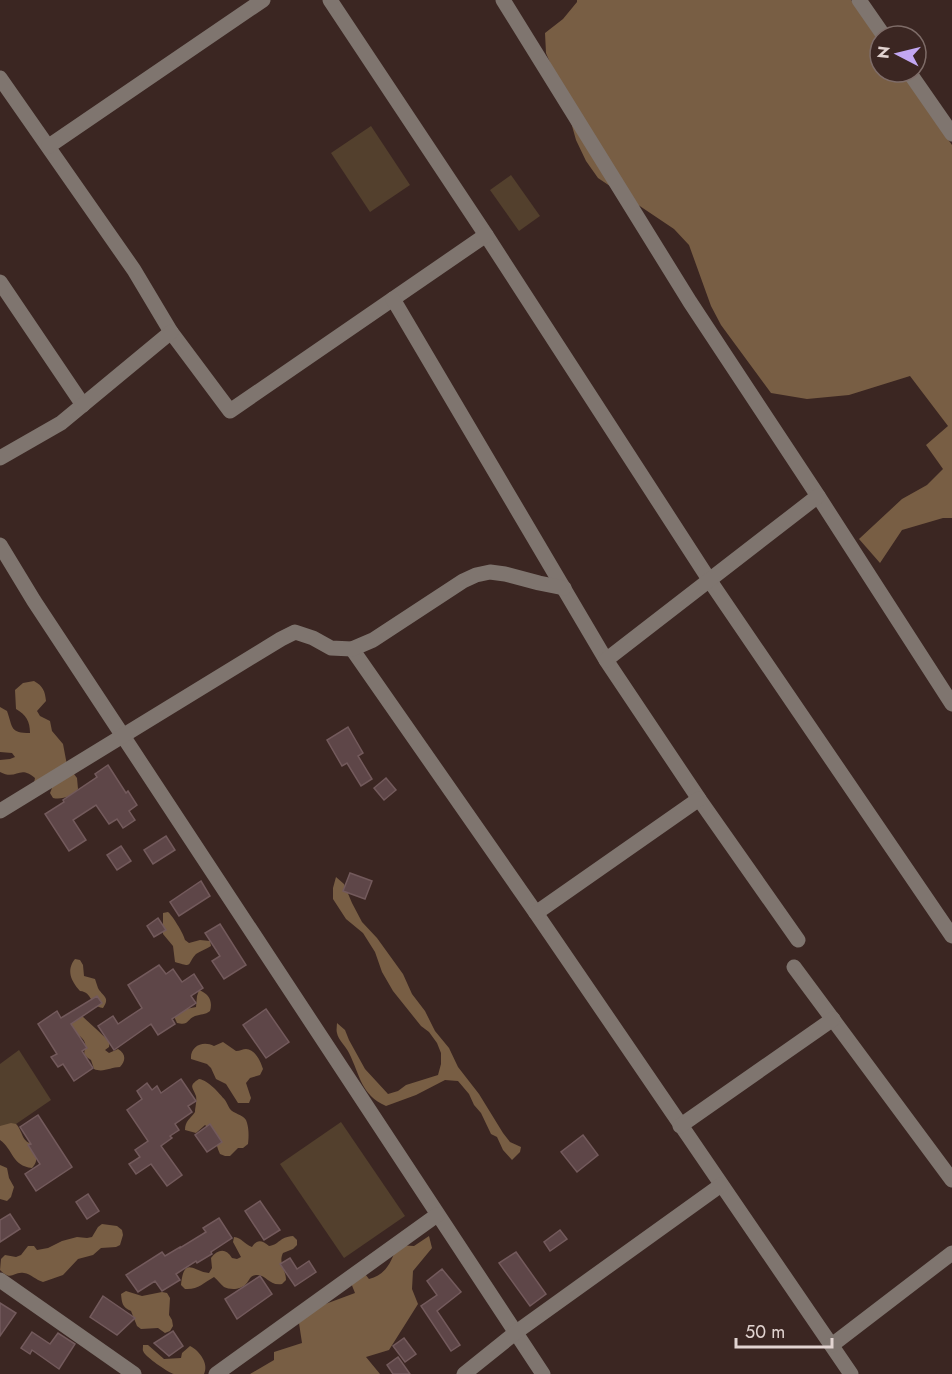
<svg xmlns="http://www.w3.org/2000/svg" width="952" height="1374" viewBox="0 0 952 1374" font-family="Jost,sans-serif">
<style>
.green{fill:#53402d}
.forest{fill:#785e44}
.building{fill:#5e4648;stroke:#735a5c;stroke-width:1.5}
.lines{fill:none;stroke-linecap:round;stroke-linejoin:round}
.minor{stroke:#7f756f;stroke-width:15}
</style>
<rect width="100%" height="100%" fill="#3b2622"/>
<g class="green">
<polygon points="371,126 410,185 370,212 331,153"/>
<polygon points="511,175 540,216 519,231 490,190"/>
<polygon points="19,1050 51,1100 0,1135 0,1064"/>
<polygon points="341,1122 405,1216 344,1258 280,1164"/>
</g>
<g class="forest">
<polygon points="577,0 851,0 880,42 880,72 901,72 952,145 952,518 943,518 902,530 880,563 859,539 902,499 927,485 943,469 926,445 948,426 910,376 849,395 807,399 771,393 721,325 711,306 689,245 674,229 598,178 586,161 576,140 563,94 546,53 545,33 563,19 577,2"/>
<path d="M34,681C43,686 45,691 46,701L37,711L40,716L50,721L52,731L63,744L67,765L77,778L78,789C73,796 62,800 53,798L50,793L52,788L34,783L35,778C19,764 17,781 0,772V760L10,759L15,757L12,753L0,752V707L7,711C13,728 10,733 30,733C30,721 26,715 16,709L15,690L23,683Z"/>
<path d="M336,877L344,884L352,903L362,922L377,938L403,974L412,994L425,1011L435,1031L449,1048L458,1067L479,1094L503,1133L510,1142L521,1147L520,1152L512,1160L503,1150L497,1137L491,1134L481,1113L474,1105L469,1094L458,1081L445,1080L416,1095L386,1106C361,1095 360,1075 349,1053C346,1046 338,1040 337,1033C336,1030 337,1026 337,1023L345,1030L349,1040L365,1069L388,1094L398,1091L406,1085L438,1075L441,1064V1053L437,1043L429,1032L421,1026L393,991L382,972L375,952L363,933L346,919L333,899V888Z"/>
<path d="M168,912C172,915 184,934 185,940L189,943L200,940L210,941L211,946C207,949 200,951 196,954C186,965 194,968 175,962L173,946L163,934V913Z"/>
<path d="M75,959L80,960L83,965L84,976L95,979C96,982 97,985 98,988C102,996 111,997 103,1008C89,1006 93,992 80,991C71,981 66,970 75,959Z"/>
<path d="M199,990C209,994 213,1001 210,1011C205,1015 201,1014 195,1016C186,1020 189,1026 177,1023L168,1003L181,1010L196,1007L197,996Z"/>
<path d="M72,1014L81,1015C86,1020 108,1039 109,1042C110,1043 109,1045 109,1047L105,1050L109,1053L118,1049C126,1054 126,1060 120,1067C111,1067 103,1073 94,1069L91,1060C79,1053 87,1052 85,1043C83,1036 74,1033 69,1030Z"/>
<path d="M223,1042L236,1051C240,1051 243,1049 246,1049C255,1049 261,1062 263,1069L260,1075L250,1078L246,1083L251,1098L249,1103H238L226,1084L216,1079L211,1068L207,1064L191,1059C190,1046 203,1040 214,1046Z"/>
<path d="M199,1079C208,1080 219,1093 225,1100C227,1103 228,1106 230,1109C234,1114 242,1114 246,1120C249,1127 249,1137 248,1144L243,1148H238L230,1156H225L220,1154C215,1143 215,1132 205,1125L196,1133L185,1130C185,1121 190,1119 195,1112C195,1108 197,1101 196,1096C193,1087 188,1086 199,1079Z"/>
<path d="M11,1123L16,1124C23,1131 21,1141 32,1144C35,1153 40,1160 32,1168C12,1166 13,1149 0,1140V1126Z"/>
<polygon points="0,1165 7,1168 9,1178 14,1187 11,1197 7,1201 0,1199"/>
<path d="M102,1224L117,1226L122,1230L123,1235L120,1245L116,1247L101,1248L93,1255L78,1259L63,1275L43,1282C36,1280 31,1274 24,1273C13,1271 12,1282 0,1270L1,1259L5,1255L16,1257L21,1255L28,1246H34L37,1250L48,1248L62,1241L77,1237L87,1238L92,1237L98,1227Z"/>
<path d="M293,1236L297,1240V1245L293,1249L283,1253C278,1263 286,1270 286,1280L282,1284C268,1286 267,1274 256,1275C249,1276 250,1280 246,1284C241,1290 230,1290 224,1287C220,1284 218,1280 214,1277C203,1283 198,1290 185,1289L181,1285C184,1255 194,1272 209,1273L212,1268L211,1258C218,1249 226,1248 232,1258L237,1259L241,1257L233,1242L234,1237C242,1238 244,1244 252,1247C257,1239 262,1240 269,1246C279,1245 279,1237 293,1236Z"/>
<path d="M429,1236L432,1248L413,1271L412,1289L418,1304L389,1350L366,1357L380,1374H250L274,1360V1352L302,1343L299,1323L320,1306L355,1293L351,1283L358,1265L369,1279C386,1275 392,1261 397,1245L414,1246Z"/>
<path d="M126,1291L142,1296L162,1292L167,1293L170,1298L169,1315L172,1320L173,1326L170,1331L165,1333L158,1328L141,1329L137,1326L131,1311C122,1307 122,1303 121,1294Z"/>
<path d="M143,1345H148L164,1359L181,1358L182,1353L190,1346C200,1351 209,1364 204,1374C195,1374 183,1374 174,1374C169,1373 149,1359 145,1354C142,1350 143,1350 143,1345Z"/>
</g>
<g class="building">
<polygon points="348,727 363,753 358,756 372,779 361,786 347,763 342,766 327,740"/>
<polygon points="108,765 126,793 128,791 137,805 129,811 135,820 123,828 117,819 109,824 96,805 73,820 86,840 69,851 45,814 64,802 63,800 97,777 95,774"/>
<polygon points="386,778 396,790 384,800 374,788"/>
<polygon points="166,836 175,850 153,864 144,850"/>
<polygon points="121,846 131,861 117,870 107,855"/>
<polygon points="350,873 372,881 365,899 343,891"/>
<polygon points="201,881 210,896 179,916 170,902"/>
<polygon points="158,918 166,930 154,937 147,926"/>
<polygon points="220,924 246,965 224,979 212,961 220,956 205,933"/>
<polygon points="159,965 166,974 173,969 182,982 194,974 203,988 191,996 196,1003 172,1019 175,1024 158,1035 151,1024 114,1050 98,1026 113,1016 118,1024 142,1008 128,985"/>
<polygon points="97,996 102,1003 71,1024 87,1048 82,1051 93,1068 74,1081 63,1064 58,1067 51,1057 57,1054 38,1024 57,1011 61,1018"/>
<polygon points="266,1009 289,1042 266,1058 243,1025"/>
<polygon points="181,1079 196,1101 188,1106 192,1112 175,1124 179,1130 170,1136 172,1138 161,1146 182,1175 167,1186 151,1164 136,1174 129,1164 140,1157 135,1150 148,1141 127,1110 142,1099 137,1091 147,1083 152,1090 157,1086 161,1093"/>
<polygon points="38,1115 72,1167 36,1191 25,1174 40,1164 28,1145 31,1144 20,1127"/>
<polygon points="210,1124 222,1142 207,1152 195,1135"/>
<polygon points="583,1135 598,1155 577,1172 561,1152"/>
<polygon points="88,1194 99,1211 87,1219 76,1202"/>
<polygon points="260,1201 280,1230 264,1240 245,1211"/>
<polygon points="10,1214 20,1229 0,1242 0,1220"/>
<polygon points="219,1218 232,1238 211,1252 212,1254 197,1263 196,1261 176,1274 180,1280 162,1291 155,1281 138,1292 126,1275 162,1252 165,1256 180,1247 180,1248 206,1232 203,1228"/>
<polygon points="560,1230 567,1239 550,1251 544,1242"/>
<polygon points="516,1252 546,1294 530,1306 499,1263"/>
<polygon points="290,1258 297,1269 309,1261 316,1272 295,1286 280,1264"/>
<polygon points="442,1269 461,1292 437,1311 460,1345 451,1351 421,1306 437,1295 427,1281"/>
<polygon points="260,1276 272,1294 237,1319 225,1299"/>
<polygon points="103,1296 135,1318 117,1335 90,1317"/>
<polygon points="0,1303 16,1313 0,1336"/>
<polygon points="173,1331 183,1346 169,1356 154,1343"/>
<polygon points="32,1332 50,1344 58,1333 75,1344 59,1369 32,1350 30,1354 21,1348"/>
<polygon points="404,1338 416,1354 405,1362 393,1346"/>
<polygon points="398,1357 410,1374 393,1374 387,1365"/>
</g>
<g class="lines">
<g class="minor">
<polyline points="330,0 486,235 710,581 952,936"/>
<polyline points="503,0 690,302 818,496 952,704"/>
<polyline points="859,0 884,36"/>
<polyline points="909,72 952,134"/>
<polyline points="0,78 134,270 171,332 230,411 486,235"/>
<polyline points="49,146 263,0"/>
<polyline points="0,282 83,405"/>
<polyline points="393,299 606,660 699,799 798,940"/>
<polyline points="0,458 61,423 171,332"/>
<polyline points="0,545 34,601 123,736 543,1374"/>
<polyline points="352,649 536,913 851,1374"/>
<polyline points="606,660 818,496"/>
<polyline points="0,811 281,639 295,632 313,638 331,648 352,649 373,640 463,581 476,575 490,572 505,574 539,583 564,588"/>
<polyline points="536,913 699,799"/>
<polyline points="794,967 952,1180"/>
<polyline points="680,1126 833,1019"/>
<polyline points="0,1280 134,1374"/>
<polyline points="832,1345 952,1253"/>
<polyline points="216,1374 437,1215"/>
<polyline points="464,1374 515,1333 721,1185"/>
</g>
</g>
<g transform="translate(898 54) rotate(277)"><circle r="28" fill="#3b2622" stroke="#7e6c68" stroke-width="1.5"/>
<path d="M0-4.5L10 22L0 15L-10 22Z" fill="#c2a7f2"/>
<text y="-9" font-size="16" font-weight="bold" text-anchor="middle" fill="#e2d4d1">N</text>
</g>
<path d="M736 1338v9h96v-9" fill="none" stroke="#e2d4d1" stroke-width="3"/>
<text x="745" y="1338" font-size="18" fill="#e2d4d1" stroke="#3b2622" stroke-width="4.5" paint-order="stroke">50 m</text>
</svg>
